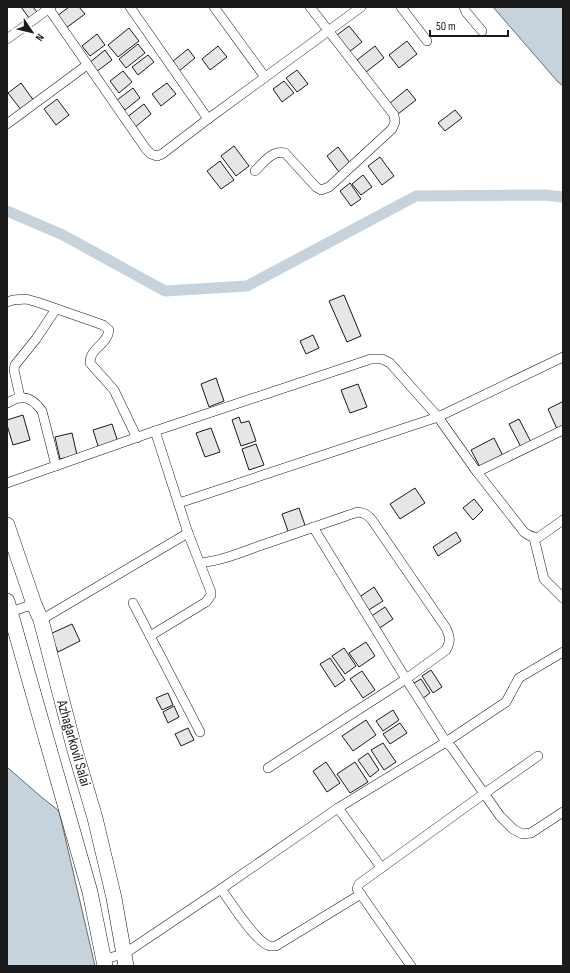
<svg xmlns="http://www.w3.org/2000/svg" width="570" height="973" viewBox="0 0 570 973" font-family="'Sofia Sans Condensed',sans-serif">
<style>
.water{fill:#c6d2dc;stroke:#6a6a6a}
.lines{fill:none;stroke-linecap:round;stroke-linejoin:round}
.canal{stroke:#c6d2dc;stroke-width:11}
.building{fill:#e6e6e6;stroke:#1a1a1a}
.street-casing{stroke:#1a1a1a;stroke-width:10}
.primary-casing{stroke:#1a1a1a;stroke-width:16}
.street{stroke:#fff;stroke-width:9}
.primary{stroke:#fff;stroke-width:15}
.labels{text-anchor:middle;stroke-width:3;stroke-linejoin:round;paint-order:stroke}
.street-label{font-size:15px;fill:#1a1a1a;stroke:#fff}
</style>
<rect width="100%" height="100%" fill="#fff"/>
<g class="water">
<polygon points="493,7 563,7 563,86 558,82"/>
<polygon points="7,767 39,795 59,811 95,966 7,966"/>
</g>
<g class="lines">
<polyline class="canal" points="7,211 63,235 165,291 247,286 416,196 545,195 563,197"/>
</g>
<g class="building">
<polygon points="21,7 33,7 37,12 29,18"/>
<polygon points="69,7 79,7 85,14 66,28 57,16"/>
<polygon points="349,26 362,42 349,52 337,35"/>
<polygon points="129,28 139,41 118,57 108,45"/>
<polygon points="97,34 105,45 90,56 82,46"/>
<polygon points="407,41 417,54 399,68 389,55"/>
<polygon points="138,44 145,53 126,68 119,59"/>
<polygon points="218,46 227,57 210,70 202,59"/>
<polygon points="375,46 384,58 366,72 357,60"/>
<polygon points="188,49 195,58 179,71 172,62"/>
<polygon points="105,50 112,60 96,72 89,63"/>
<polygon points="148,55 154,62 138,75 132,67"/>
<polygon points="297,70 308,84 297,92 286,78"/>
<polygon points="123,71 132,82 119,93 110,81"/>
<polygon points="284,81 294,93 282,102 273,89"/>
<polygon points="21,83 34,101 22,111 8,93"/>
<polygon points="167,83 176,94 161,106 152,94"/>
<polygon points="133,88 140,98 125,110 117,100"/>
<polygon points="407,89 416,100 398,114 390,103"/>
<polygon points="57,99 69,115 56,125 44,109"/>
<polygon points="144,104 151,114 134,128 126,118"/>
<polygon points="455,110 462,118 445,131 438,123"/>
<polygon points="234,146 249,166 236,176 221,156"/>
<polygon points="338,147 350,163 339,172 327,156"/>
<polygon points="380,157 394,176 382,185 368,166"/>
<polygon points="220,161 234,180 221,189 207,171"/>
<polygon points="363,175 372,187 361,195 352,184"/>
<polygon points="350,183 361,199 351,206 340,191"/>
<polygon points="344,295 361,336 347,342 329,301"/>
<polygon points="313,335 319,348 306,354 300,341"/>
<polygon points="216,378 224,401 209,407 201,384"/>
<polygon points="358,384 367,407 350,413 341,390"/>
<polygon points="562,402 563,403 563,426 557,429 548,409"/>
<polygon points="23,415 30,440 13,445 7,425 7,420"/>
<polygon points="239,417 241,423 249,421 256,441 241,446 232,420"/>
<polygon points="519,419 532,444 522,449 509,424"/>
<polygon points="112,424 118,442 99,449 93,430"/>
<polygon points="211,428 220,452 205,457 196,433"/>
<polygon points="72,433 77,455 60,459 55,437"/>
<polygon points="494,438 503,456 480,467 471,450"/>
<polygon points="256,444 264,465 249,470 242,449"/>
<polygon points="415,488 425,503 400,519 390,504"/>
<polygon points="474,499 483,510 473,520 463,508"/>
<polygon points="299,508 306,528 289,534 282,514"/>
<polygon points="456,532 461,541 438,556 433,547"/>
<polygon points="374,587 383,601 367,611 358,598"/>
<polygon points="385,607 393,619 378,629 370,617"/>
<polygon points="72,624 80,641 58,652 50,634"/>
<polygon points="366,642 375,656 359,667 349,653"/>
<polygon points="344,648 356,666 345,674 332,656"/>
<polygon points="330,658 345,680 335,687 320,664"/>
<polygon points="431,670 442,687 433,693 422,676"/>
<polygon points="362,671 375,690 363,698 350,679"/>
<polygon points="421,679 430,693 422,699 412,684"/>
<polygon points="168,693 173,705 162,710 156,698"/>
<polygon points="174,706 179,717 168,723 163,712"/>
<polygon points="393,710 399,720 383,731 376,721"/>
<polygon points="366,720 376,735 353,751 342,736"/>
<polygon points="400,723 407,733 390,744 383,734"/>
<polygon points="188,728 194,740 181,746 175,734"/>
<polygon points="383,743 396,762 384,770 371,750"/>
<polygon points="368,753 379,770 370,777 358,760"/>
<polygon points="326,762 340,783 327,792 313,771"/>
<polygon points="355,762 368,782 350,793 337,774"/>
</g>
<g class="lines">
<defs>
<g id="street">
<polyline points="130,7 208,119"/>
<polyline points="214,7 265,77"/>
<polyline points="401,7 427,41"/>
<polyline points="464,7 466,12 482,31"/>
<polyline points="49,9 146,149 151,154 157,156 162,154 208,119 361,7"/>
<polyline points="7,39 51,7"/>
<polyline points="7,124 87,65"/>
<path d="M255,171C264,162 272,150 285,153L316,187L321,190L329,187L392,129L395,122L394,115L310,7"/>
<path d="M7,302L13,300L26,299L37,302L103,325L109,330C108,344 89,349 90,363L114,390L137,438"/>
<polyline points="20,397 14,370 15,365 36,339 56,309"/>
<path d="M7,403C11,401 16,398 20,398C29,396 37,404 42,411L56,466"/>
<polyline points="477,472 563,430"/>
<path d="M7,483L155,431L371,359H382L390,363L438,417L477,472L524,532C529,536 533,538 539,537L563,520"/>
<polyline points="179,503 438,417 563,357"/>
<polyline points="313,527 406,679 446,742 452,748 500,816 513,829 522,834 531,833 563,812"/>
<polyline points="534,538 544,579 563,598"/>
<path d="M200,563C220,561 240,553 259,546C292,535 325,523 358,512C365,513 368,515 372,520L446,628C450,637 451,641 446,650L406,679L268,768"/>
<polyline points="133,603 200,732"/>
<polyline points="7,613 34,604"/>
<polyline points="41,620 188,533"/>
<polyline points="150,636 206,602 209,598 211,595 211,592 188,533 155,431"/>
<polyline points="338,808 381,867"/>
<path d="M221,889C230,901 256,943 270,946C272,946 274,946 276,946L361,894"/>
<polyline points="104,959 124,954 221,889 338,808 446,742 506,702 519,678 563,652"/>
<polyline points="411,966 357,889 359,884 485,793 538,756"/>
</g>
<g id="primary">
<polyline points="7,525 34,604 41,620 74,747 95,818 114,898 126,966"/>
<polyline points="7,601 90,892 105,966"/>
</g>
</defs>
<use href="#street" class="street-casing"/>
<use href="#primary" class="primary-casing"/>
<use href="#street" class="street"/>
<use href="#primary" class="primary"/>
</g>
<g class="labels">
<g class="street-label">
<text transform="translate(74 743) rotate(74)" y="5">Azhagarkovil Salai</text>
</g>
</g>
<rect width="570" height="973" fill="none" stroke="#1a1a1a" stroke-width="16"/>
<g transform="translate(32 32) rotate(125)" stroke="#ffffff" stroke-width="3" paint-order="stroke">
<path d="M0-3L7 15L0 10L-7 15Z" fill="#1a1a1a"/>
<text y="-6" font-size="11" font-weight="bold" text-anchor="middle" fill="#1a1a1a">N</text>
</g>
<path d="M430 30v6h78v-6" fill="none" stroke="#1a1a1a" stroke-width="2"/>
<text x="436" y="30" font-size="12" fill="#1a1a1a" stroke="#ffffff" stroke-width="3" paint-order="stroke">50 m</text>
</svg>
